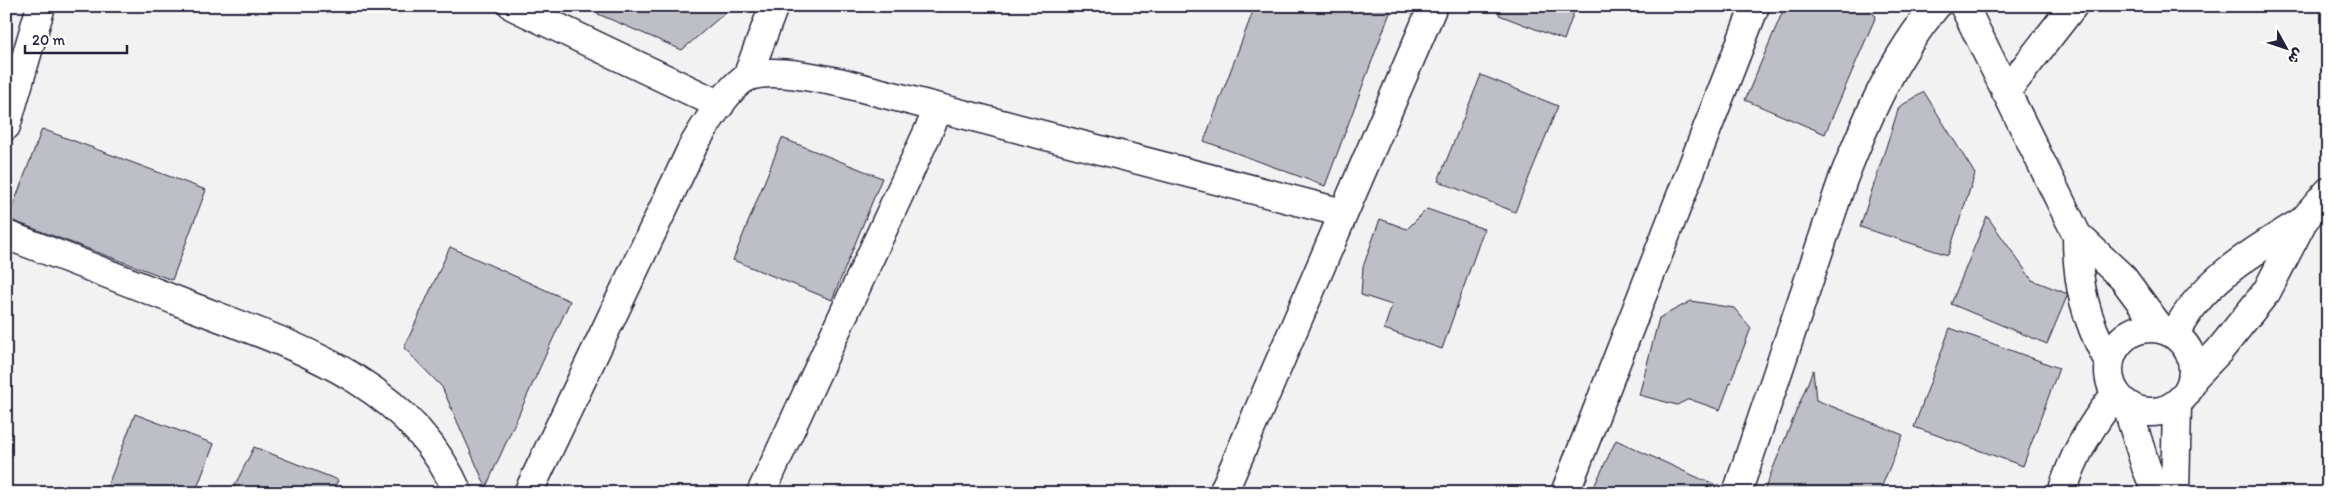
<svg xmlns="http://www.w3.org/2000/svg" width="2334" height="499" viewBox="0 0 2334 499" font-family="Itim,'Playpen Sans Arabic',sans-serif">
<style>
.building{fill:#bebec6;stroke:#22223b}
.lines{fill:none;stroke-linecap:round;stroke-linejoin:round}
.minor-casing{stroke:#22223b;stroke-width:31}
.tertiary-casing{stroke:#22223b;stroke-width:31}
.minor{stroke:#fff;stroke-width:28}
.tertiary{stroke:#fff;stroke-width:28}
</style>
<rect width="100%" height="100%" fill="#f2f2f3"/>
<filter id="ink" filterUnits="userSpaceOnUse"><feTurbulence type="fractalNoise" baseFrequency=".02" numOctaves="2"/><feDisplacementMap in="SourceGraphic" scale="10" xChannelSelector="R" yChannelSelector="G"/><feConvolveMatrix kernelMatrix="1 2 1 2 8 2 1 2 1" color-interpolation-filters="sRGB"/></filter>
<g filter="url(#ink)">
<g class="building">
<polygon points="602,6 728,6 726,12 682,50 598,14"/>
<polygon points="1255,6 1380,6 1391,10 1325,186 1204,141"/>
<polygon points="1502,6 1576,6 1564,40 1499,15"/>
<polygon points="1785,6 1863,6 1876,16 1825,134 1745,100"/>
<polygon points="1481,75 1558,106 1515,212 1438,181"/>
<polygon points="1924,92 1975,174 1948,255 1860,227 1899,107"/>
<polygon points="42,129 206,190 172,280 8,219"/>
<polygon points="782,138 882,178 832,300 733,260"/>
<polygon points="1427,209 1484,229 1442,349 1384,329 1392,305 1361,295 1363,267 1380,219 1407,229"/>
<polygon points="1987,216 2032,280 2068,294 2047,344 1951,304"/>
<polygon points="450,247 570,301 486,487 442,387 404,348"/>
<polygon points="1691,301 1734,308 1751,328 1720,410 1689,399 1677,405 1639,395 1659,318"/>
<polygon points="1950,328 2059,368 2023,466 1914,427"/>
<polygon points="1813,370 1816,400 1903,435 1879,493 1763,493"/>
<polygon points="135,414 214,444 195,493 105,493"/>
<polygon points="1616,440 1714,485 1710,493 1591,493"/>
<polygon points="254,447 338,480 332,493 231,493"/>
<polygon points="1930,485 1958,493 1925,493"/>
</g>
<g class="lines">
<defs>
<g id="minor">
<polyline points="513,6 720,105"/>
<polyline points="747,77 774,6"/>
<polyline points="2006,92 2073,6"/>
<polyline points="6,126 41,6"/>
<path d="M6,235C68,258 129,282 190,306C294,346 410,381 458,493"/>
<path d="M528,493L693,146C703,129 729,86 747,77C771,67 815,78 839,82L1343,213"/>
<polyline points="761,493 939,108"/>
<polyline points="1223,493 1433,6"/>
<polyline points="1565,493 1755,6"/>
<path d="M1737,493L1843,179C1867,118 1893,57 1936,6"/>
<path d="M2062,493C2073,455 2091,424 2116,394"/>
</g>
<g id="tertiary">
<polyline points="1964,6 2077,235 2123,278 2160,328"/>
<path d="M2077,235C2077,284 2085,319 2109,362"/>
<circle cx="2151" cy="370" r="42"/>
<path d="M2175,334C2201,281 2255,250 2303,221"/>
<polyline points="2193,378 2219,351 2267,291 2303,221 2328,192"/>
<polyline points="2127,406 2146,467 2157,493"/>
<polyline points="2175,493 2177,406"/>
</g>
</defs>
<use href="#minor" class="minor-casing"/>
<use href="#tertiary" class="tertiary-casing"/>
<use href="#minor" class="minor"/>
<use href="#tertiary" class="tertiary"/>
</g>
</g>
<rect width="2334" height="499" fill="none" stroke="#fff" stroke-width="25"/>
<rect x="12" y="12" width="2309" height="474" fill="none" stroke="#22223b" stroke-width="2" filter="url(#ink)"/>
<g transform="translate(2286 48) rotate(130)" stroke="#ffffff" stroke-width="4" paint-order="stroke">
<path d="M0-4L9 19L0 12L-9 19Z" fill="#22223b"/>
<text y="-8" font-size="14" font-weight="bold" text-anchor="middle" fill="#22223b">ش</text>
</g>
<path d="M25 45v8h102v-8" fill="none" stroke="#22223b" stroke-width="2.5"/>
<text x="32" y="45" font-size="15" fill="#22223b" stroke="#ffffff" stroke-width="4" paint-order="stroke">20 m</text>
</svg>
